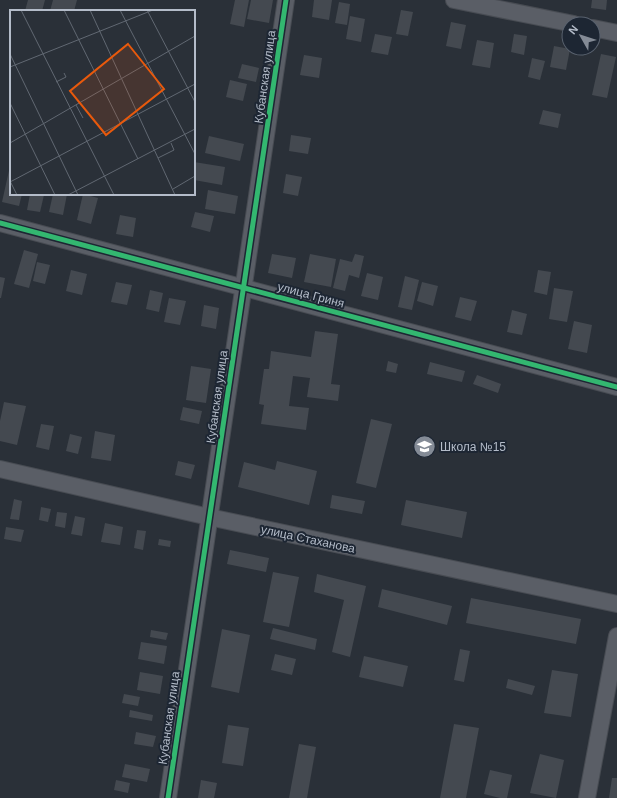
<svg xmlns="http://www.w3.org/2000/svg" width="617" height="798" viewBox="0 0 617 798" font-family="Arial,sans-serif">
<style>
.building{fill:#444950}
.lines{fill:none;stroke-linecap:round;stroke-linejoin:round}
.minor-casing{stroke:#484c53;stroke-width:18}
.minor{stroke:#5a5e66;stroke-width:16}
.cycleway-casing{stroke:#1d2633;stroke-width:8}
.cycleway{stroke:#33b770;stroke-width:5}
.labels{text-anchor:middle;stroke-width:4;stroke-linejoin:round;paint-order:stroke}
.street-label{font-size:12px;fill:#b4bcc9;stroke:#1d2633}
.poi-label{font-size:12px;fill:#b4bcc9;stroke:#1d2633;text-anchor:start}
.inset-road{fill:none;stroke:#616872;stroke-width:1}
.view{fill:#e8590c;fill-opacity:0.15;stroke:#e8590c;stroke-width:2}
.inset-edge{fill:none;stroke:#b4bcc9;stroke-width:2}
</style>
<rect width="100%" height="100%" fill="#2a3038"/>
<g class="building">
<polygon points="28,0 45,0 42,11 25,11"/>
<polygon points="53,0 77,0 74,11 50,11"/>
<polygon points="235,0 249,0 244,27 230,24"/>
<polygon points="251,0 273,0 269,23 247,19"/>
<polygon points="314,0 332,0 329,20 312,17"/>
<polygon points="592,0 607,0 606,10 591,8"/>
<polygon points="339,2 350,4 347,25 335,23"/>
<polygon points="401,10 413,12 408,36 396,34"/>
<polygon points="350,16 365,19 361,42 346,39"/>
<polygon points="451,22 466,25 461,49 446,46"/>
<polygon points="375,34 392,37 388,55 371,52"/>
<polygon points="514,34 527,36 524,55 511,52"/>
<polygon points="477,40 494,43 490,68 472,65"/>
<polygon points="554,46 570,49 566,70 550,67"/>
<polygon points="601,54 616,57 607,98 592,95"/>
<polygon points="304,55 322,58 319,78 300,75"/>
<polygon points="532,58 545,61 540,80 528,77"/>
<polygon points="242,64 259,68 256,82 238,78"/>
<polygon points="230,80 247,84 243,101 226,97"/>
<polygon points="543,110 561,114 558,128 539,124"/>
<polygon points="291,135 311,138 308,154 289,151"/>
<polygon points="209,136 244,144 240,161 205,153"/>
<polygon points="194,162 225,167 222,185 194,180"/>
<polygon points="10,166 11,194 22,194 19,206 2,202"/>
<polygon points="286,174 302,177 298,196 283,193"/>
<polygon points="208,190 238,196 235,214 205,209"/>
<polygon points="30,194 44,195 40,212 27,210"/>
<polygon points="53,194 67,194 63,215 49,212"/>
<polygon points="83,194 98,198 91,224 77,220"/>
<polygon points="195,212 214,216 210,232 191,227"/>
<polygon points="120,215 136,218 133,237 116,234"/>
<polygon points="24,250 38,254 29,288 14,284"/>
<polygon points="272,254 296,258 292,278 268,273"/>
<polygon points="310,254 336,259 331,287 304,282"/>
<polygon points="355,254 364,256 359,278 349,275 345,291 333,288 340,259 352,262"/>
<polygon points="37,262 50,265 45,284 33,281"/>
<polygon points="71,270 87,274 82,295 66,291"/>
<polygon points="538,270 551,272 547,295 534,292"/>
<polygon points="367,273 383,277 378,300 361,296"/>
<polygon points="405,276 419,280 412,310 398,307"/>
<polygon points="0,277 5,278 1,298 0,298"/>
<polygon points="116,282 132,285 127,305 111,302"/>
<polygon points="422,282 438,286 433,306 417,301"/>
<polygon points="554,288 573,291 567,322 549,319"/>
<polygon points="150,290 163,293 159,312 146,309"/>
<polygon points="460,297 477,301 471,321 455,317"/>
<polygon points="169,298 186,301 180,325 164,322"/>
<polygon points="204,305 219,308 216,329 201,326"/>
<polygon points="512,310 527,314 522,335 507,332"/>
<polygon points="574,321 592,325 587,353 568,349"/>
<polygon points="315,331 338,334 331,384 340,385 338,401 307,397 310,378 293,376 289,406 309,408 306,430 261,424 264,405 259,404 264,369 269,369 271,351 311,357"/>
<polygon points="388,361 398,364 396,373 386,371"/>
<polygon points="430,362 465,371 462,382 427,374"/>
<polygon points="191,366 211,369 206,403 186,400"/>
<polygon points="477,375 501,384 498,393 473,384"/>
<polygon points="4,402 26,406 17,445 0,441 0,421"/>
<polygon points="183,407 202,411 199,424 180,420"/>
<polygon points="371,419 392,424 376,488 356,483"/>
<polygon points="41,424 54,426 49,450 36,447"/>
<polygon points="95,431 115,435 111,461 91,458"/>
<polygon points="70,434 82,437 78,454 66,451"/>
<polygon points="178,461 195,465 191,479 175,475"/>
<polygon points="277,461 317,471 309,505 238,487 244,462 275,470"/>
<polygon points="332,495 365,501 362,514 330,508"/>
<polygon points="14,499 22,501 19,520 10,519"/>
<polygon points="406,500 467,512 462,538 401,525"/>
<polygon points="41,507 51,509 48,522 39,520"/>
<polygon points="57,512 67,513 65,528 55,526"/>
<polygon points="75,516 85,518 82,536 71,534"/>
<polygon points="105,523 123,527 120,545 101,542"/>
<polygon points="6,527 24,530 21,542 4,539"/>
<polygon points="137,530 146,531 143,550 134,548"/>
<polygon points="159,539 171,541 170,547 158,545"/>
<polygon points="230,550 269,558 266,572 227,564"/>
<polygon points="273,572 299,577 289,627 263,622"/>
<polygon points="317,574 366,586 350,657 332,652 344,600 314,592"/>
<polygon points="382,589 452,606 447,625 378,607"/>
<polygon points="471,598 581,619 576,644 466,623"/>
<polygon points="273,628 317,639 315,650 270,639"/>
<polygon points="222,629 250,635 239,693 211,687"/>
<polygon points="151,630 168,633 166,640 150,637"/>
<polygon points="141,642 167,646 164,664 138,659"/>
<polygon points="460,649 470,651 464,682 454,680"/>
<polygon points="275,654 296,659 292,675 271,670"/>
<polygon points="364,656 408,666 403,687 359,677"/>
<polygon points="552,670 578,674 571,717 544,713"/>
<polygon points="140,672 163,676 160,694 137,690"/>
<polygon points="508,679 535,686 532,695 506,688"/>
<polygon points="124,694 140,697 138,706 122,703"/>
<polygon points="130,710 153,715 152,721 129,717"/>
<polygon points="454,724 479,728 466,798 440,798"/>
<polygon points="228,725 249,728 243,766 222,763"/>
<polygon points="136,732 156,736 153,747 134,744"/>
<polygon points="299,744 316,747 307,798 289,798"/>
<polygon points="540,754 564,760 556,798 530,793"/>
<polygon points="125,764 150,769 147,782 122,777"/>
<polygon points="490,770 512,775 507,798 500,798 484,794"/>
<polygon points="612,778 617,778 617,798 609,798"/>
<polygon points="116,780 130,783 128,793 114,790"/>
<polygon points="201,780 217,783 214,798 198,798"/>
</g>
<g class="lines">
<defs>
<g id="minor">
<polyline points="454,0 574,24"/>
<polyline points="593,28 617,33"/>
<polyline points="0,223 617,387"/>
<polyline points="0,469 209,517 617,604"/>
<polyline points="168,798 286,0"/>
<polyline points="587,798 617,636"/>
</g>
</defs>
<use href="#minor" class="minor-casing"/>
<use href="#minor" class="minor"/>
<defs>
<g id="cycleway">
<polyline points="0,223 617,387"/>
<polyline points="168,798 286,0"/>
</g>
</defs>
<use href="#cycleway" class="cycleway-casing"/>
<use href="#cycleway" class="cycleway"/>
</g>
<defs>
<symbol id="school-disc" viewBox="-11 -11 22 22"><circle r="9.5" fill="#848b96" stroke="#1d2633"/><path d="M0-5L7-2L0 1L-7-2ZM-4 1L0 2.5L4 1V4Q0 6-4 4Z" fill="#fff"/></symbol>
</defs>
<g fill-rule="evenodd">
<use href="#school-disc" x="412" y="434" width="25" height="25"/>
</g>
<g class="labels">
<g class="street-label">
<text transform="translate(265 77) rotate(-82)" y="4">Кубанская улица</text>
<text transform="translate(311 295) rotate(15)" y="4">улица Гриня</text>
<text transform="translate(217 397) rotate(-82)" y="4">Кубанская улица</text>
<text transform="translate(308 539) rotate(12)" y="4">улица Стаханова</text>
<text transform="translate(169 718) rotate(-82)" y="4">Кубанская улица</text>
</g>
<g class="poi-label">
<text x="440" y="451">Школа №15</text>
</g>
</g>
<g transform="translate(10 10)">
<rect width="185" height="185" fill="#2a3038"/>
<path class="inset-road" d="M11,0L104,185M54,0L128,149M80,0L165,185M110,0L185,144M137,0L185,92M0,44L68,185M0,57L143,0M46,72L56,67L54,63M0,93L45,185M66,95L73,108M0,133L185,26M148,148L164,140L161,133M0,171L7,185M0,172L185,74M163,179L185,166M58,185L185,119"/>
<path class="view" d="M118,34L154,79L96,125L60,81Z"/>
<rect width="185" height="185" class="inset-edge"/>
</g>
<g transform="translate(581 36) rotate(309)"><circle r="19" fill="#1d2633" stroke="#59626f"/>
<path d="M0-3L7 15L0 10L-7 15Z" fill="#848b96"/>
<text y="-6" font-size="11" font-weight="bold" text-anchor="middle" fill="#b4bcc9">N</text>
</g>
</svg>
